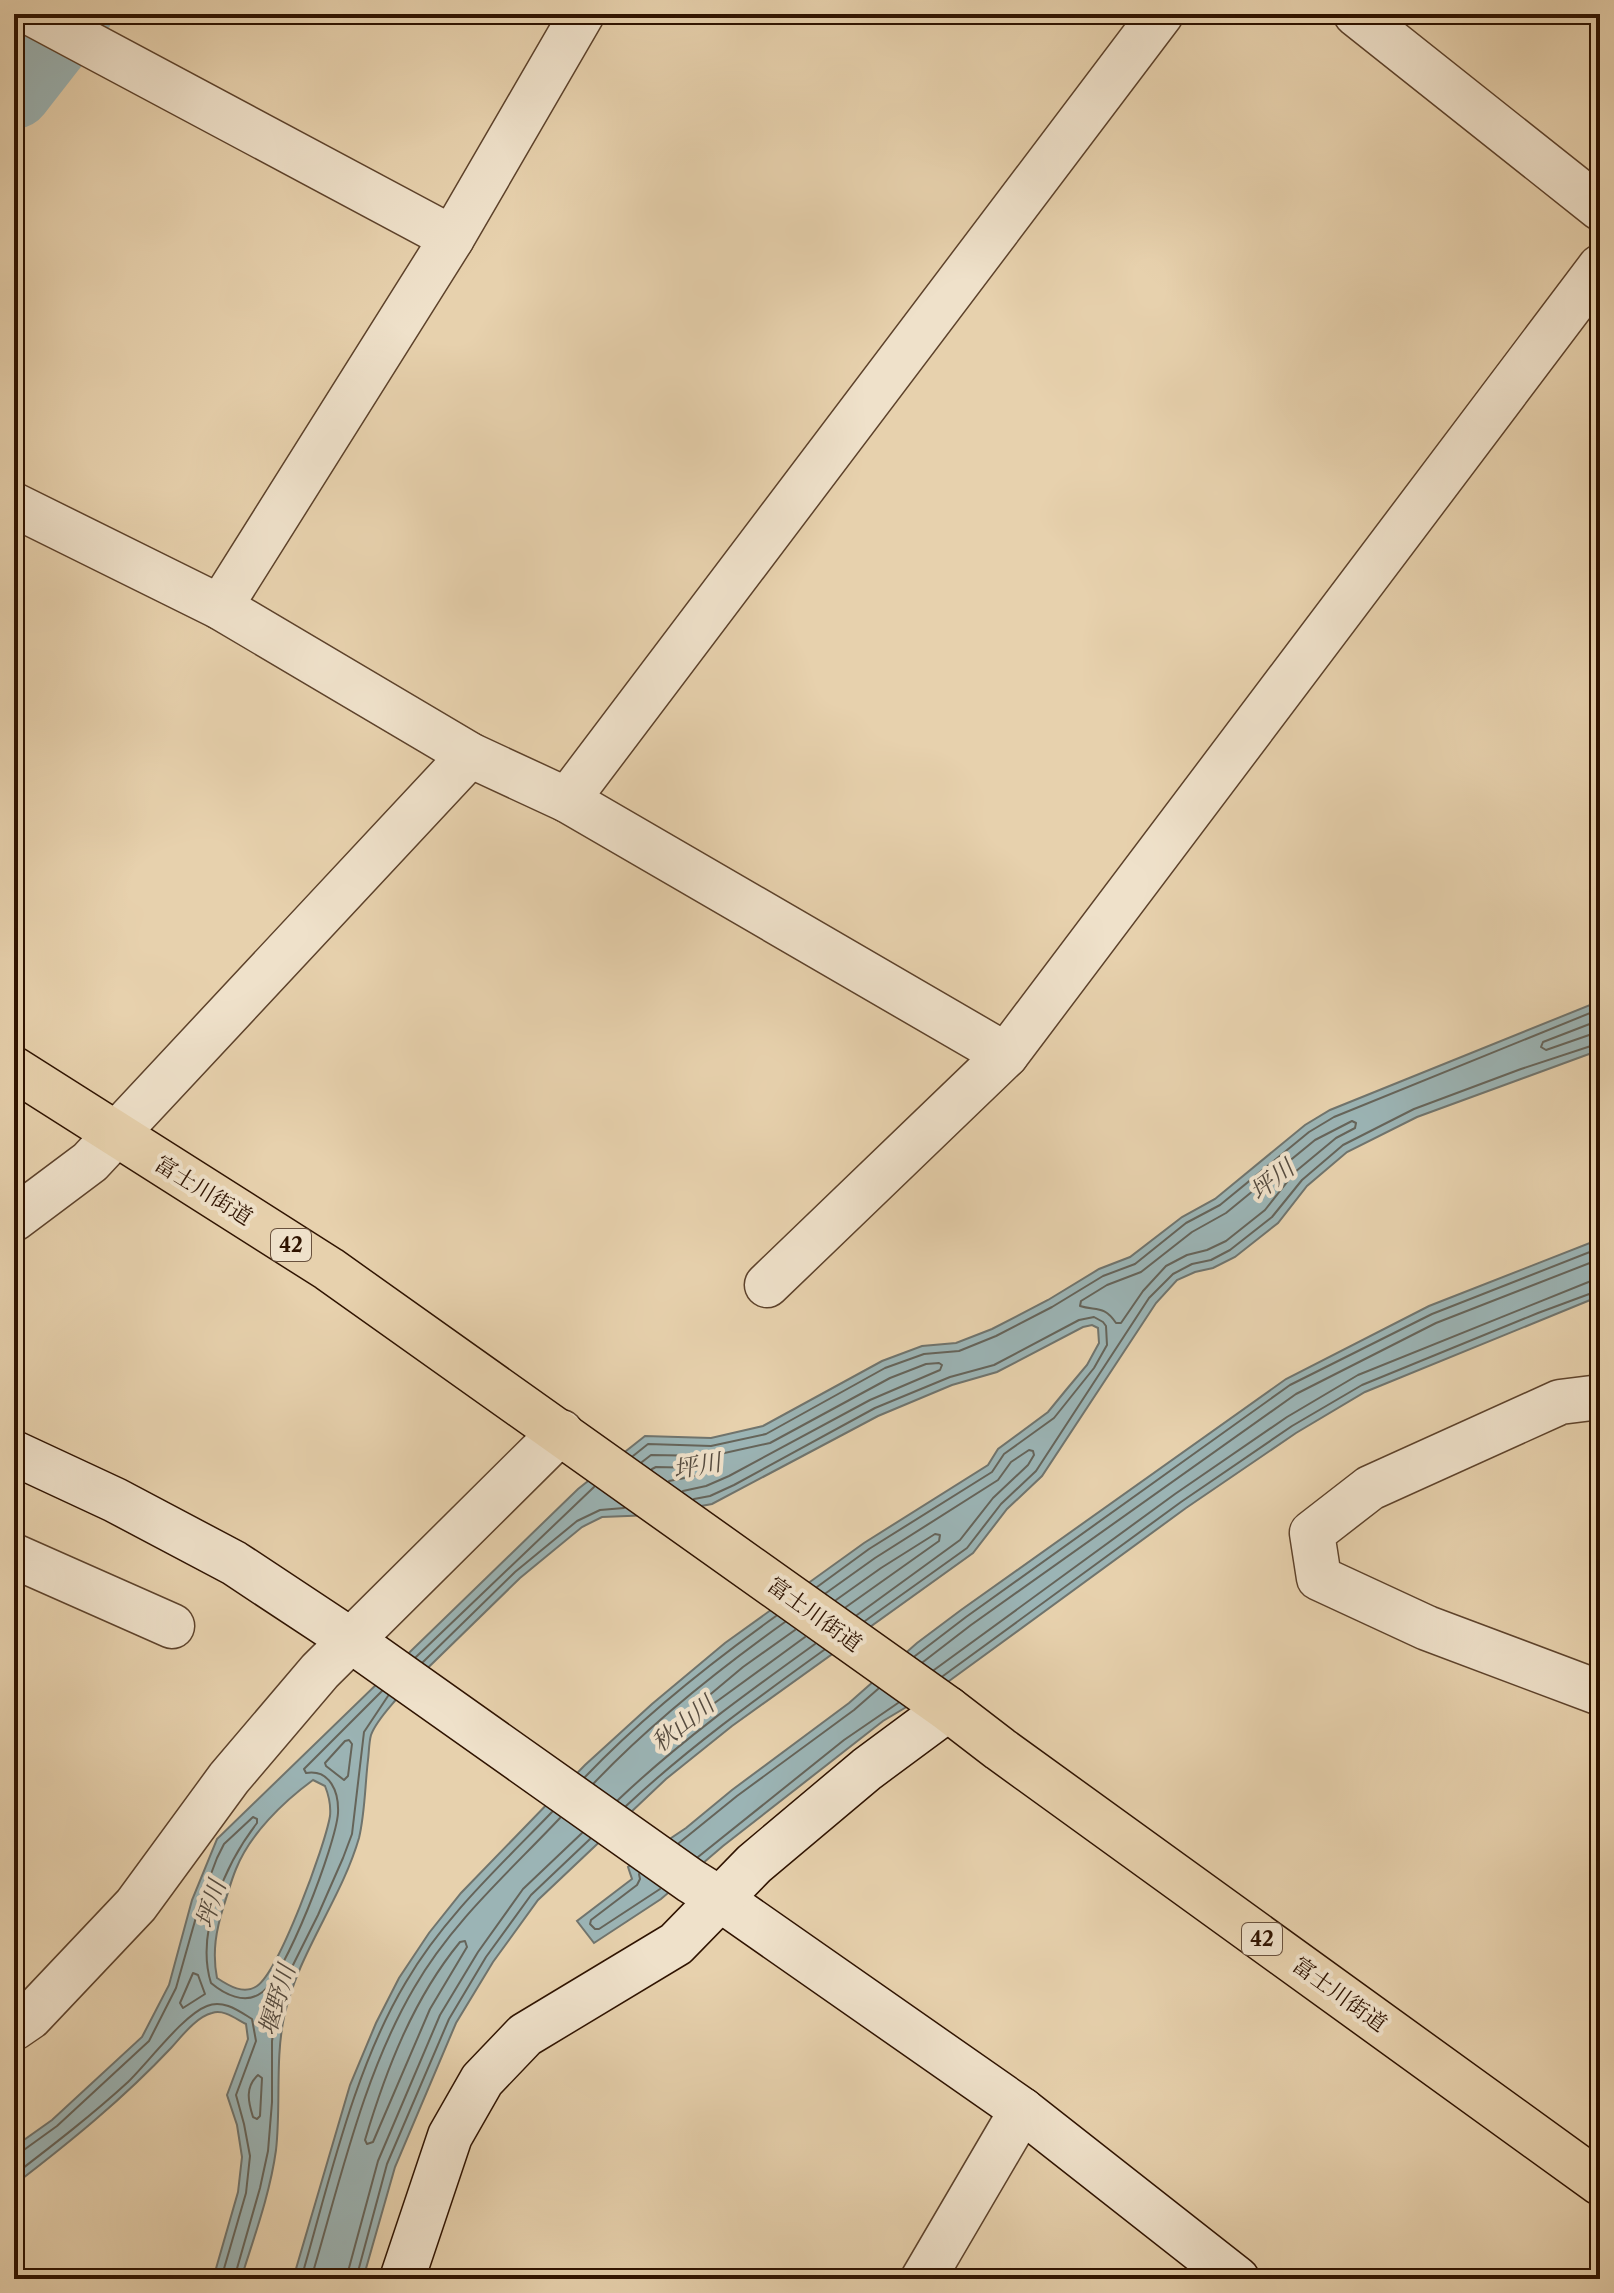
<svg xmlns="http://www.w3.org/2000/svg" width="1614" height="2293" viewBox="0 0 1614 2293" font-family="'Libre Caslon Text','Noto Serif JP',serif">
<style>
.water{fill:#9bb4b5;stroke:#70746d;stroke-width:2;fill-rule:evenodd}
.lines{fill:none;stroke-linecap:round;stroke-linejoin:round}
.shore{stroke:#65645a;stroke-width:2}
.river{stroke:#9bb4b5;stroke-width:76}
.street-casing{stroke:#5d422b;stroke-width:47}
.secondary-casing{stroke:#2f1300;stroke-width:47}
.primary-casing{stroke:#2f1300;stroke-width:47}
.street{stroke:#efe1ca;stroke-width:44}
.secondary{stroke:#efe1ca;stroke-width:44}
.primary{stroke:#e7d1ad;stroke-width:44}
.labels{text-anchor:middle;stroke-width:8;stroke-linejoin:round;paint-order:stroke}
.shield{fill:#efe1ca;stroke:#69513d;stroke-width:2}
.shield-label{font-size:20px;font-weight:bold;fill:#2f1300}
.street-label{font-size:22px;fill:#2f1300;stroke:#efe1ca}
.water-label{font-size:24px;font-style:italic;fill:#554b3f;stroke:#efe1ca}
</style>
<rect width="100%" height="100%" fill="#e7d1ad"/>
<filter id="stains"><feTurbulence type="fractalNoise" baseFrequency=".0025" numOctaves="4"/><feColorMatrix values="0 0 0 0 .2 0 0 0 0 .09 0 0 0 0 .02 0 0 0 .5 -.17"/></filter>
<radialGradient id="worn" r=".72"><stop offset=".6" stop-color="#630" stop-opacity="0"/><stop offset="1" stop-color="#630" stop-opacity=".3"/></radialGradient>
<g class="water">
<path d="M1600,1001V1050L1417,1117L1347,1152L1307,1186L1278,1223L1235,1257L1213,1268L1195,1272L1177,1280L1156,1303L1042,1476L1007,1509L973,1553L732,1726L666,1779L538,1900L493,1962L456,2023L395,2167L363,2279H293L350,2085L376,2023L399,1978L429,1933L461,1893L585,1765L652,1704L725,1643L864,1543L988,1465L998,1449L1048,1412L1066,1390L1087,1365L1099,1343L1098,1328L1092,1325L1083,1327L997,1372L952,1385L878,1416L712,1504L653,1515L602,1517L582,1527L520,1578L399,1696C390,1707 376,1721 371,1735C369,1742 369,1752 368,1760C365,1785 365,1813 359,1838C341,1900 298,1953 284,2017C275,2060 281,2106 276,2150C270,2194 254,2237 241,2279H213L238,2192L242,2157L237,2125L227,2095L248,2039L246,2024C236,2019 224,2009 212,2013C196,2017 182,2036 171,2048C123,2099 70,2142 14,2185V2147L52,2120L142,2037L169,1985L192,1900L217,1839L578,1489L645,1436L711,1438L763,1426L882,1361L922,1346L956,1343L992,1329L1048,1300L1099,1269L1130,1257L1182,1217L1215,1199L1305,1125L1330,1110ZM313,1780L325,1786C329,1796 331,1806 330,1816C325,1846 279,1971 257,1986C244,1995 229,1986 217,1978C212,1952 216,1930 224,1905C228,1893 231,1881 236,1869C250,1834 283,1802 313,1780Z"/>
<polygon points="1600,1239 1600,1296 1365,1392 1296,1433 1186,1508 945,1684 883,1721 723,1846 661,1899 594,1943 577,1921 632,1879 628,1867 686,1828 732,1790 849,1703 917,1643 961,1610 1286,1379 1429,1306"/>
</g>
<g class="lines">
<g class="shore">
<polyline points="1600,1020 1543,1042 1541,1047 1546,1050 1592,1034 1600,1033"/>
<path d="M1352,1121L1356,1123L1355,1128L1336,1138L1295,1172L1265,1210L1226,1241L1207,1250L1187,1255L1166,1266L1143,1291L1121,1323H1116C1104,1305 1096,1311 1080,1306L1081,1301L1107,1285L1141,1272L1192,1232L1226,1213L1315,1140Z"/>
<polyline points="633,1456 648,1444 711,1446 766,1434 885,1368 924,1354 959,1351 996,1336 1052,1307 1103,1276 1135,1264 1186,1223 1220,1205 1309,1132 1334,1117 1600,1009"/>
<polyline points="642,1462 651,1455 711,1456 770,1443 890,1378 926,1364 939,1363 942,1365 940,1370 870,1400 729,1476 706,1486 683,1491"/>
<polyline points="652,1469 656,1467 699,1468 703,1470 700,1475 669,1481"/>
<polyline points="694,1499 710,1496 734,1485 875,1408 950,1377 994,1365 1079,1320 1094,1317 1103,1322 1106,1326 1107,1345 1094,1368 1054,1418 1004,1454 992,1472 869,1549 817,1587"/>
<polyline points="826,1593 875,1558 998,1480 1011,1462 1029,1450 1033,1451 1034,1455 1028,1465 993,1498 960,1540 857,1615"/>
<polyline points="836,1600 881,1568 935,1534 940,1535 939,1541 846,1607"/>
<polyline points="865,1621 967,1548 1001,1504 1036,1471 1149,1298 1173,1274 1192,1264 1211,1260 1230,1250 1272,1217 1302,1180 1343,1145 1414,1109 1521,1069 1600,1043"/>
<polyline points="795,1630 743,1667 700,1703 699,1709 705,1710 805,1637"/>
<polyline points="915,1656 966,1617 1290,1385 1432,1314 1600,1248"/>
<polyline points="416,1657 594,1487"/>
<polyline points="423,1662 515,1572 577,1521 600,1510 624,1508"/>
<polyline points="923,1662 971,1625 1296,1394 1436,1323 1600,1259"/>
<polyline points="934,1670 1175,1494 1287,1417 1358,1375 1591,1281 1600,1279"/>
<polyline points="943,1676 1181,1502 1292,1426 1362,1385 1538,1313 1600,1290"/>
<polygon points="349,1740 352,1744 348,1776 344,1780 326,1766 325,1763 345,1741"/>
<path d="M585,1777C642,1717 709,1664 776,1616"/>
<path d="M594,1783C651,1723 718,1670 785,1622"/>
<path d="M618,1800C679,1742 747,1693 815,1644"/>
<path d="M626,1806C688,1748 756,1699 824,1650"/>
<polyline points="679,1843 737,1796 854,1710 878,1689"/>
<polyline points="698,1857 844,1740 898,1703"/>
<polyline points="639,1874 640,1879 637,1885 591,1920 590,1924 595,1929 599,1929 660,1889"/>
<path d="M465,1941L467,1947L430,2009L373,2142L367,2144L365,2140C386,2070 413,1999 460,1942Z"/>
<polygon points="193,1973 198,1975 205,1994 183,2008 180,2003"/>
<path d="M258,2075L262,2078L260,2116L257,2119L253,2117C248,2101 245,2087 258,2075Z"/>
<path d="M14,2153L21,2152L57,2126L149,2041L176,1988L200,1903L217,1858L224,1844L253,1817L257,1819V1823C226,1863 195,1932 211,1983C224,1994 245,2005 261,1993C285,1978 336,1844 338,1813C339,1792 330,1769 306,1773L304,1769L382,1691"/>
<path d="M14,2175C53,2145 92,2115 128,2082C148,2063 183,2015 207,2006C223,1999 239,2011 252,2019L256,2041L236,2095L244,2124L250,2156L246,2193L221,2279"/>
<polyline points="234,2279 260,2188 268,2151 272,2102 272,2041 276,2014 288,1975 318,1915 343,1858 352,1834 364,1732 388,1696"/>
<path d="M301,2279C329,2183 354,2068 406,1982C444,1917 500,1866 552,1812"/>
<path d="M311,2279C340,2182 363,2075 414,1988C452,1922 509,1872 560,1818"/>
<polyline points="346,2279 378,2161 440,2015 478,1952 523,1889 582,1833"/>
<polyline points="356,2279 387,2164 449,2019 486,1957 531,1895 590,1839"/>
</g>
<polyline class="river" points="14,91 74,14"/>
<defs>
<g id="street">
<polyline points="33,14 452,238"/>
<polyline points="1356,14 1600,208"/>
<polyline points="14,505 220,607 470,755 567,800 1006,1055"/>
<polyline points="220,607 452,238 582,14"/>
<polyline points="567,800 1161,14"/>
<polyline points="14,1219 90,1162 470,755"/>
<polyline points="767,1285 1006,1055 1600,267"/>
<polyline points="1600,1397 1560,1402 1370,1488 1312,1533 1319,1578 1427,1628 1600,1693"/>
<polyline points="14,1556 172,1626"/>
<polyline points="14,2028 30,2017 136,1905 229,1778 320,1671 561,1432"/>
<polyline points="923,2279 1022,2110"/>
</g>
<g id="secondary">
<polyline points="14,1453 115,1500 234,1563 352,1641 691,1881 720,1899 1022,2110 1237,2279"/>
<polyline points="402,2279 450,2136 482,2080 525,2035 676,1944 754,1864 867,1769 948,1709"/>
</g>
<polyline id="primary" points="14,1069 329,1269 948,1709 1000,1749 1600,2183"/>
</defs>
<use href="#street" class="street-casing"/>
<use href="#secondary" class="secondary-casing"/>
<use href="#primary" class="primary-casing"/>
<use href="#street" class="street"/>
<use href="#secondary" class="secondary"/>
<use href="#primary" class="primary"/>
</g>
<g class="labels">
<g class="shield">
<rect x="271" y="1229" width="40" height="32" rx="6"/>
<rect x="1242" y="1923" width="40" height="32" rx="6"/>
</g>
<g class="shield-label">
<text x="291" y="1252">42</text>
<text x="1262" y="1946">42</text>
</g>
<g class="street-label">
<text transform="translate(204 1190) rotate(32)" y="8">富士川街道</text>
<text transform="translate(815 1614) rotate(36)" y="8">富士川街道</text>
<text transform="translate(1340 1994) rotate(36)" y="8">富士川街道</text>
</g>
<g class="water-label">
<text transform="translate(1272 1180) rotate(-38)" y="8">坪川</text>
<text transform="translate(697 1466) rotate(-10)" y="8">坪川</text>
<text transform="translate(683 1724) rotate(-39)" y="8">秋山川</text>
<text transform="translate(211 1904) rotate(-72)" y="8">坪川</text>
<text transform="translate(277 2000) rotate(-73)" y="8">堰野川</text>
</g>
</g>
<rect width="1614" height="2293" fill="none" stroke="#e7d1ad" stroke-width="48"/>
<rect x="16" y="16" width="1582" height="2261" fill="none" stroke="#2f1300" stroke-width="4"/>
<rect x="24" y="24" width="1566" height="2245" fill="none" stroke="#2f1300" stroke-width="2"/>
<rect width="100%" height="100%" filter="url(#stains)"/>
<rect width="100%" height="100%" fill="url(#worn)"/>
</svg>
